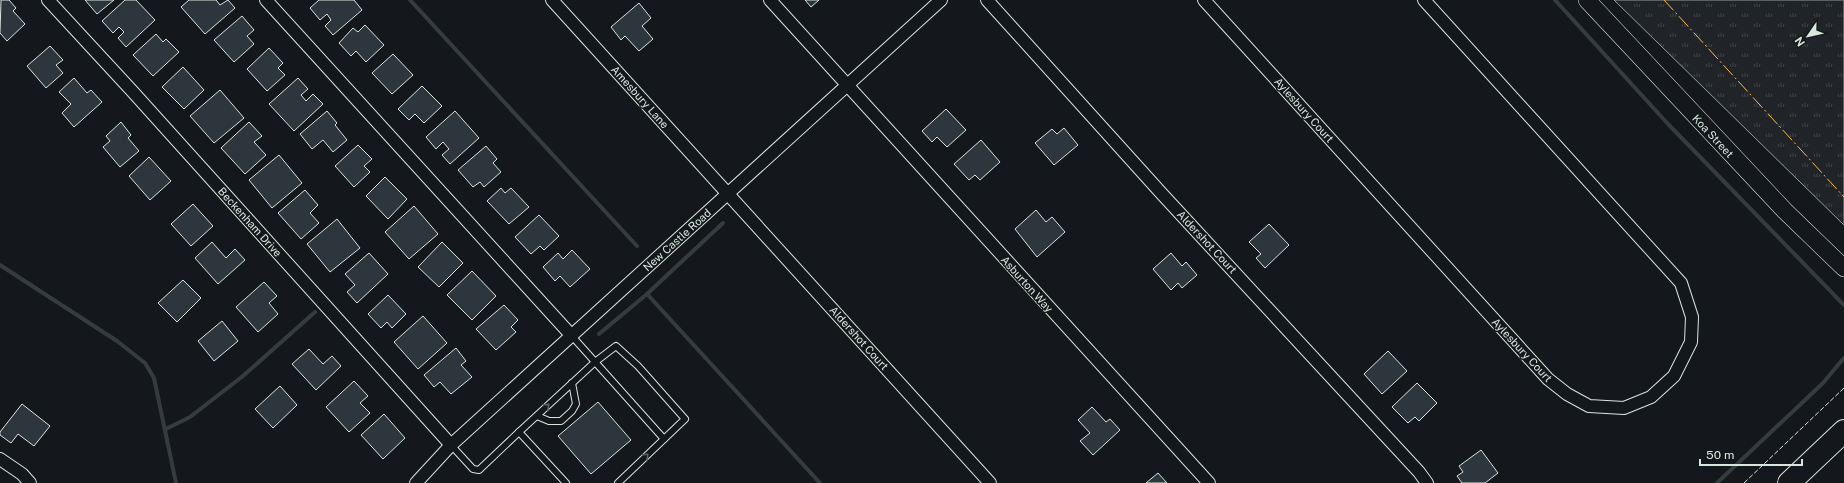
<svg xmlns="http://www.w3.org/2000/svg" width="1844" height="483" viewBox="0 0 1844 483" font-family="'Public Sans',sans-serif">
<style>
.grass{fill:url(#grass-tufts);stroke:#939e99}
.lines{fill:none;stroke-linecap:round;stroke-linejoin:round}
.stream{stroke:#363b3e;stroke-width:4}
.building{fill:#2c363c;stroke:#d8e6dc}
.service-casing{stroke:#d8e6dc;stroke-width:8}
.minor-casing{stroke:#d8e6dc;stroke-width:14}
.secondary-casing{stroke:#d8e6dc;stroke-width:18}
.motorway-casing{stroke:#d8e6dc;stroke-width:24}
.service{stroke:#14181c;stroke-width:6}
.minor{stroke:#14181c;stroke-width:12}
.secondary{stroke:#14181c;stroke-width:17}
.motorway{stroke:#14181c;stroke-width:22}
.fence{stroke:#d8e6dc;stroke-width:1;stroke-dasharray:5 2;stroke-linecap:butt}
.power{stroke:#ffb74d;stroke-width:1;stroke-dasharray:14 3 2 3;stroke-linecap:butt}
.oneway{stroke:#59605f}
.labels{text-anchor:middle;stroke-width:3;stroke-linejoin:round;paint-order:stroke}
.street-label{font-size:11px;fill:#d8e6dc;stroke:#14181c}
</style>
<defs>
<pattern id="grass-tufts" width="24" height="20" patternUnits="userSpaceOnUse"><rect width="24" height="20" fill="#202428"/><path d="M3 7l-1-3M5 7V3M7 7l1-3M15 17l-1-3M17 17v-4M19 17l1-3" fill="none" stroke="#404447"/></pattern>
</defs>
<rect width="100%" height="100%" fill="#14181c"/>
<polygon class="grass" points="1614,0 1844,0 1844,225"/>
<g class="lines">
<g class="stream">
<polyline points="410,0 637,246"/>
<polyline points="1555,0 1668,124 1844,305"/>
<polyline points="0,265 117,341 145,363 154,378 176,483"/>
<polyline points="647,294 820,483"/>
<polyline points="599,334 647,294 723,223"/>
<polyline points="166,429 190,417 243,376 315,312"/>
<polyline points="1717,483 1823,383 1844,358"/>
</g>
</g>
<g class="building">
<polygon points="1,0 9,0 16,8 13,11 25,24 7,41 0,33"/>
<polygon points="85,0 114,0 97,14"/>
<polygon points="125,0 136,0 155,20 126,47 118,38 124,32 119,27 113,33 102,21"/>
<polygon points="189,0 216,0 220,5 228,0 235,8 205,34 181,7"/>
<polygon points="319,0 354,0 362,10 333,35 325,26 331,20 327,14 320,20 310,8"/>
<polygon points="805,0 819,0 811,7"/>
<polygon points="639,3 651,18 642,26 653,39 639,51 625,36 621,40 611,27"/>
<polygon points="242,16 254,30 247,36 254,44 234,62 214,40"/>
<polygon points="365,25 384,45 366,62 356,51 351,56 339,43 353,28 358,32"/>
<polygon points="156,34 163,42 166,39 179,52 153,76 133,55"/>
<polygon points="50,46 63,60 56,65 63,73 46,88 27,66"/>
<polygon points="269,48 283,63 278,68 285,75 267,91 247,69"/>
<polygon points="393,54 413,75 392,94 372,73"/>
<polygon points="183,67 204,90 184,109 162,87"/>
<polygon points="74,78 87,93 91,90 102,102 74,127 62,113 71,104 59,92"/>
<polygon points="298,78 308,89 301,95 306,101 313,94 323,104 294,131 269,104"/>
<polygon points="422,86 442,106 424,123 415,114 409,120 398,109"/>
<polygon points="220,90 244,118 214,143 190,116"/>
<polygon points="946,109 966,130 947,147 937,137 932,142 922,131"/>
<polygon points="327,111 337,123 335,125 347,140 333,152 323,140 312,149 300,134"/>
<polygon points="455,111 479,138 450,164 442,155 449,149 443,142 436,149 426,137"/>
<polygon points="121,122 131,135 128,138 139,151 120,167 103,147 110,141 106,136"/>
<polygon points="249,122 262,136 254,142 266,155 245,174 221,148"/>
<polygon points="1064,128 1078,145 1054,165 1035,143 1052,129 1057,134"/>
<polygon points="981,140 1000,162 980,180 975,175 969,180 954,164"/>
<polygon points="358,145 372,159 364,166 370,172 354,187 335,166"/>
<polygon points="486,146 497,159 493,163 501,172 484,187 480,182 473,187 458,170"/>
<polygon points="279,155 302,183 272,208 249,180"/>
<polygon points="149,157 171,181 150,200 129,176"/>
<polygon points="385,177 407,199 388,219 366,196"/>
<polygon points="501,188 505,193 511,188 529,207 509,224 487,201"/>
<polygon points="305,190 318,205 310,213 319,223 301,239 278,213"/>
<polygon points="193,204 213,226 191,246 171,224"/>
<polygon points="414,206 438,234 409,259 385,232"/>
<polygon points="1036,210 1046,222 1052,217 1065,232 1037,257 1015,229"/>
<polygon points="539,215 559,236 544,250 540,246 531,254 515,237"/>
<polygon points="337,219 360,248 330,272 307,244"/>
<polygon points="1269,224 1289,245 1265,268 1256,258 1261,254 1249,242"/>
<polygon points="212,242 226,258 235,249 245,260 218,284 195,258"/>
<polygon points="442,242 463,263 439,287 418,267"/>
<polygon points="572,250 590,269 570,287 560,276 555,281 543,267 558,253 563,259"/>
<polygon points="369,253 388,274 357,303 347,292 355,285 345,274"/>
<polygon points="1171,253 1182,266 1186,262 1197,275 1182,288 1178,283 1171,290 1153,269"/>
<polygon points="472,271 496,296 472,320 447,295"/>
<polygon points="183,280 201,298 177,322 158,303"/>
<polygon points="264,282 277,296 269,303 278,314 258,332 236,307"/>
<polygon points="388,295 406,314 392,328 387,322 381,328 368,314"/>
<polygon points="504,305 518,320 511,327 516,332 496,350 476,329"/>
<polygon points="423,316 447,343 418,369 394,342"/>
<polygon points="222,321 238,341 214,361 198,341"/>
<polygon points="456,348 466,361 461,365 472,377 451,394 440,382 434,387 424,375"/>
<polygon points="309,349 323,364 332,356 341,366 316,390 292,364"/>
<polygon points="1388,351 1407,371 1382,394 1364,374"/>
<polygon points="354,381 368,396 360,403 370,413 349,432 326,407"/>
<polygon points="1417,383 1437,403 1419,421 1415,417 1408,423 1392,407"/>
<polygon points="280,386 297,405 273,428 255,409"/>
<polygon points="598,402 631,440 591,474 558,436"/>
<polygon points="22,404 50,426 34,446 18,434 11,443 0,435 0,432"/>
<polygon points="1092,407 1106,422 1110,419 1120,430 1093,455 1080,441 1090,433 1078,420"/>
<polygon points="384,414 405,438 383,459 361,435"/>
<polygon points="1481,450 1498,473 1485,483 1462,483 1457,476 1463,472 1459,466"/>
<polygon points="1158,473 1167,483 1146,483"/>
</g>
<g class="lines">
<defs>
<g id="service">
<polyline points="571,335 664,439"/>
<polyline points="537,416 549,421 561,421 572,411 576,404 572,383"/>
<polyline points="519,432 595,362 616,346 638,366 685,419 618,483"/>
<polyline points="451,445 473,469 479,470 519,432 566,483"/>
</g>
<g id="minor">
<polyline points="48,0 133,92 451,445"/>
<polyline points="266,0 571,335"/>
<polyline points="552,0 990,483"/>
<polyline points="770,0 1209,483"/>
<polyline points="987,0 1162,194 1419,472 1427,483"/>
<polyline points="1204,0 1548,379 1567,394 1589,406 1624,408 1651,397 1674,376 1691,342 1692,317 1681,283 1424,0"/>
<polyline points="0,459 22,474 30,483"/>
<polyline points="416,483 451,445 941,0"/>
</g>
<polyline id="secondary" points="1587,0 1785,211 1844,268"/>
<polyline id="motorway" points="1789,483 1844,431"/>
</defs>
<use href="#service" class="service-casing"/>
<use href="#minor" class="minor-casing"/>
<use href="#secondary" class="secondary-casing"/>
<use href="#motorway" class="motorway-casing"/>
<use href="#service" class="service"/>
<use href="#minor" class="minor"/>
<use href="#secondary" class="secondary"/>
<use href="#motorway" class="motorway"/>
<polyline class="fence" points="1744,483 1844,388"/>
<polyline class="power" points="1664,0 1844,197"/>
</g>
<defs><path id="oneway-chevron" d="M-2-3.5L2.5 0L-2 3.5" fill="none" stroke-width="1.6" stroke-linecap="round" stroke-linejoin="round"/></defs>
<g class="oneway">
<use href="#oneway-chevron" transform="translate(547 406) rotate(-42)"/>
<use href="#oneway-chevron" transform="translate(646 456) rotate(-43)"/>
</g>
<g class="labels">
<g class="street-label">
<text transform="translate(640 97) rotate(48)" y="4">Amesbury Lane</text>
<text transform="translate(1304 110) rotate(48)" y="4">Aylesbury Court</text>
<text transform="translate(1713 136) rotate(47)" y="4">Koa Street</text>
<text transform="translate(250 222) rotate(48)" y="4">Beckenham Drive</text>
<text transform="translate(677 240) rotate(-42)" y="4">New Castle Road</text>
<text transform="translate(1207 242) rotate(47)" y="4">Aldershot Court</text>
<text transform="translate(1027 284) rotate(48)" y="4">Asburton Way</text>
<text transform="translate(859 338) rotate(48)" y="4">Aldershot Court</text>
<text transform="translate(1522 350) rotate(47)" y="4">Aylesbury Court</text>
</g>
</g>
<g transform="translate(1808 36) rotate(236)" stroke="#14181c" stroke-width="3" paint-order="stroke">
<path d="M0-3L7 15L0 10L-7 15Z" fill="#d8e6dc"/>
<text y="-6" font-size="11" font-weight="bold" text-anchor="middle" fill="#d8e6dc">N</text>
</g>
<path d="M1700 459v6h102v-6" fill="none" stroke="#d8e6dc" stroke-width="2"/>
<text x="1706" y="459" font-size="12" fill="#d8e6dc" stroke="#14181c" stroke-width="3" paint-order="stroke">50 m</text>
</svg>
